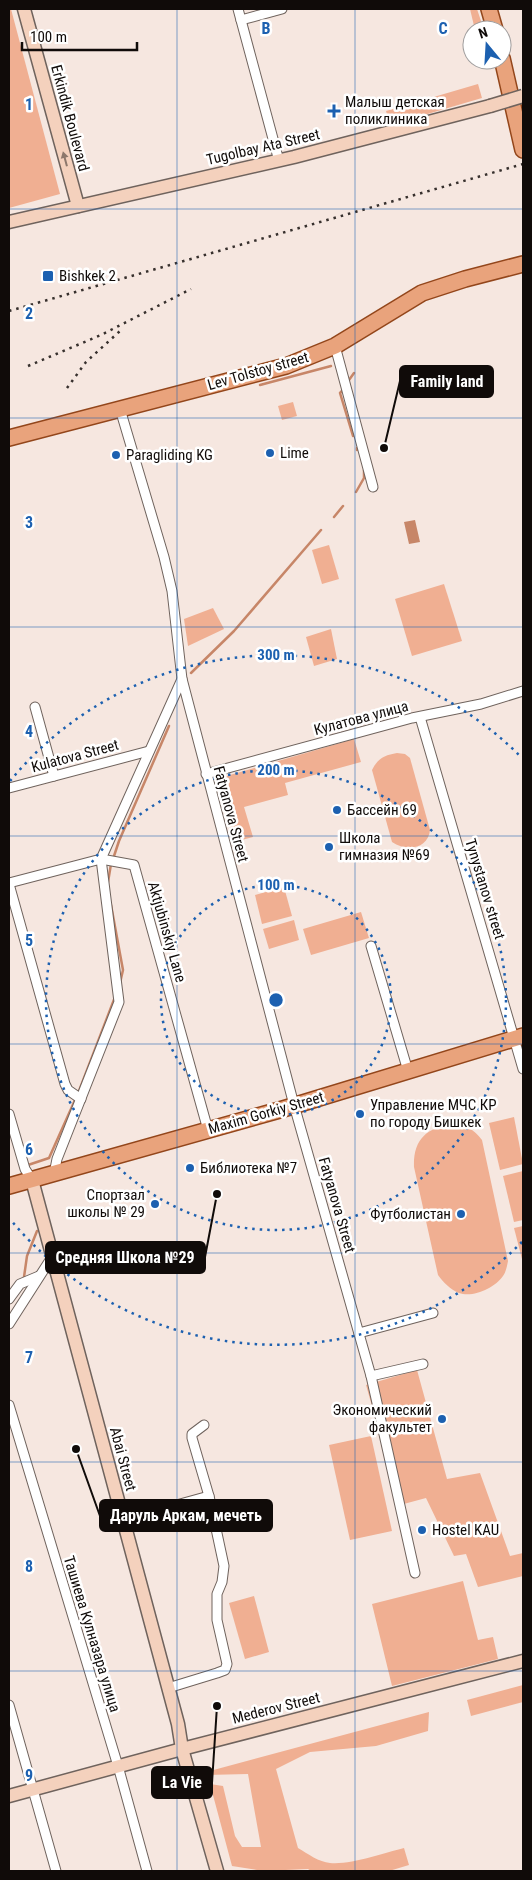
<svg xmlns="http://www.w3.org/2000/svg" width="532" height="1880" viewBox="0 0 532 1880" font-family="'Roboto Condensed',sans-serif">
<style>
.green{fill:#f0af92}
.water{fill:#c78668}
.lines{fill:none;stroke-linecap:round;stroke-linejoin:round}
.stream{stroke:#c78668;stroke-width:2.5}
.street-casing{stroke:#6f635d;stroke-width:11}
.secondary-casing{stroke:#6f635d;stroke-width:15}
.primary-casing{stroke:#93461b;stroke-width:18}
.street{stroke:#fff;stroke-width:9}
.secondary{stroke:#f4d1bd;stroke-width:12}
.primary{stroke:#e9a37c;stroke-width:15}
.rail{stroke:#37302d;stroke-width:2.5;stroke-dasharray:2.5 5;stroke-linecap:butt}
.secondary-bridge-casing{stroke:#6f635d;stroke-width:15;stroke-linecap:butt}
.secondary-bridge{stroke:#f4d1bd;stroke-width:12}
.oneway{fill:#8d786c}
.grid{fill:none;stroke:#1c60b0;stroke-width:1;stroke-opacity:0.55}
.ring{fill:none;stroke:#1c60b0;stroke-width:2.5;stroke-dasharray:2.5 5}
.poi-dot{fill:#1c60b0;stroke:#fff;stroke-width:2}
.labels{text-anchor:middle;stroke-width:5;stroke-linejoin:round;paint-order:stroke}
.poi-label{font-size:15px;fill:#100b09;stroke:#fff;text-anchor:start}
.street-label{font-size:15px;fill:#100b09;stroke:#fff}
.grid-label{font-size:16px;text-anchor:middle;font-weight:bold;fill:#1c60b0;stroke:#fff;stroke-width:5;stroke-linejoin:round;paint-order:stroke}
.centre{fill:#1c60b0;stroke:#fff;stroke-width:2.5}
.ring-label{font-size:15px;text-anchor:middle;font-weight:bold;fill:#1c60b0;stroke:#fff;stroke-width:5;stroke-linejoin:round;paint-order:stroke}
.leader{fill:none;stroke:#100b09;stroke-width:2}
.callout-dot{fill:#100b09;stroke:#fff;stroke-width:2}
.callout{fill:#100b09;stroke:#100b09;stroke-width:2}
.callout-label{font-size:16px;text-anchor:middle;font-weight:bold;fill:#fff}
</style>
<rect width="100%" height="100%" fill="#f6e7e0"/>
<g class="green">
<polygon points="9,9 11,9 60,194 9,208"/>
<polygon points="470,9 477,9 484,30 475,30"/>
<polygon points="478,84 482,98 390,125 386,111"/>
<polygon points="293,402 297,416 282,420 278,406"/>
<polygon points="329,545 339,579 322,584 312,550"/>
<polygon points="444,584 462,641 412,656 395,599"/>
<polygon points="213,608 224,629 188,646 184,619"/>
<polygon points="331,629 337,659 314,666 306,637"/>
<polygon points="354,739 361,762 285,783 288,795 244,807 253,837 234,842 216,779"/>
<path d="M397,753L405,754L410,758L430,830C428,849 407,852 392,842L372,770C378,758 385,755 397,753Z"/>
<polygon points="284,887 292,916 262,924 255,895"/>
<polygon points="361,912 369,938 311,955 303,929"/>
<polygon points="294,920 299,940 269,949 263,929"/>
<polygon points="514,1117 523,1164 500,1170 489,1123"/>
<path d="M452,1124C465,1125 474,1129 482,1140L508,1261C507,1266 506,1272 503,1276C495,1288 473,1298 459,1293C450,1289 444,1283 438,1275L414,1167C413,1140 426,1128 452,1124Z"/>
<polygon points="523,1171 523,1220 514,1222 503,1176"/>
<polygon points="523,1226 523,1263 514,1228"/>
<polygon points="417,1370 447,1479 480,1473 510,1556 523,1553 523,1576 478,1587 466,1554 454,1556 426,1498 400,1505 366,1385"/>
<polygon points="371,1436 392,1531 350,1540 329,1445"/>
<polygon points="463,1581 478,1640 493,1637 498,1659 392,1686 372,1604"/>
<polygon points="254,1596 269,1652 245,1659 229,1603"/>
<polygon points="523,1685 523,1702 471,1716 467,1700"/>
<path d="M429,1712L428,1731L376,1746L310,1752L276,1769L298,1848C308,1854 319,1862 330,1863C351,1865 384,1853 404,1848L409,1865L389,1871H311L308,1869L263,1871L232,1866L210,1784L223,1786L235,1836L242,1847H261L248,1774L206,1775V1772Z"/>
</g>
<polygon class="water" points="415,520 420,542 409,544 404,522"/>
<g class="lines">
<g class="stream">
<polyline points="349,380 354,373"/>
<polyline points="260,385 331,366"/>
<polyline points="342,391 340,393 353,436"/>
<polyline points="357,448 357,450"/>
<polyline points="356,492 364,478 364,470"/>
<polyline points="334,517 343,506"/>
<polyline points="191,673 234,631 321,530"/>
<polyline points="113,859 119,841 169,726"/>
<polyline points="108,882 111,864"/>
<polyline points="111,905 123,970 120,983"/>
<polyline points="79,1091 115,997"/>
<polyline points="28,1165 49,1158 75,1100"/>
<polyline points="24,1277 27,1256 37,1231"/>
</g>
<defs>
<g id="street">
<polyline points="238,9 279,161"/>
<polyline points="241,20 282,9"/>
<polyline points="335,346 373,487"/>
<polyline points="120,409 164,557 172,591 182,679 294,1105 371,1376 415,1573"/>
<polyline points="35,707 54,776"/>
<polyline points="420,717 523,1069"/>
<polyline points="206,774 412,718 481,704 523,691"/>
<polyline points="9,788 149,751"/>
<polyline points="9,883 101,859 134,865 208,1130"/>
<polyline points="9,884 65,1084 68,1090 81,1099"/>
<polyline points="371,946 408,1071"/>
<polyline points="9,1114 25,1169 32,1180"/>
<polyline points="54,1174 57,1159 119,1002 101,859 182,679"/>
<polyline points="9,1299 20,1284 39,1276"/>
<polyline points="9,1324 52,1257"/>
<polyline points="359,1333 433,1313"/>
<polyline points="371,1376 423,1364"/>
<polyline points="9,1405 118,1766 147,1871"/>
<polyline points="204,1425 192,1434 192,1438 209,1496"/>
<polyline points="122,1520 209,1496 224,1566 222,1582 217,1594 217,1620 227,1664 225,1670 217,1673 168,1688"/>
<polyline points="9,1705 56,1871"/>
</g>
<g id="secondary">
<polyline points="24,9 78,206"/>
<polyline points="9,222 294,157 490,106"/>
<polyline points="32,1180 178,1724 182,1749 217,1871"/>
<polyline points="9,1796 182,1749 523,1661"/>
</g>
<g id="primary">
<polyline points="489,9 495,30"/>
<polyline points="502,58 523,150"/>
<polyline points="9,438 286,366 335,346 422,293 465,279 523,264"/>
<polyline points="9,1186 283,1109 523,1036"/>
</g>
</defs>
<use href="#street" class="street-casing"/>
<use href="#secondary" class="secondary-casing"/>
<use href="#primary" class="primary-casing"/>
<use href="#street" class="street"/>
<use href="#secondary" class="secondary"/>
<use href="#primary" class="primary"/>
<g class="rail">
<polyline points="9,311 523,164"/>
<polyline points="28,366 101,335 191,289"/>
<polyline points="67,388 86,362 120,331"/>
</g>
<defs>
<polyline id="secondary-bridge" points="490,106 523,96"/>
</defs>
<use href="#secondary-bridge" class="secondary-bridge-casing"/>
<use href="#secondary-bridge" class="secondary-bridge"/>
</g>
<defs><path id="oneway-solid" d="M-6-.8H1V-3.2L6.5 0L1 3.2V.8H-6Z" transform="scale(1.25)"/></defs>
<use class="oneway" href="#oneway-solid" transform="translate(65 159) rotate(-105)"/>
<path class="grid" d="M177,9V1871M355,9V1871M9,209H523M9,418H523M9,627H523M9,836H523M9,1044H523M9,1253H523M9,1462H523M9,1671H523"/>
<g class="ring">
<circle cx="276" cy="1000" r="115"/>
<circle cx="276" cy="1000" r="230"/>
<path d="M522 1242A345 345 0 0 1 10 1219M10 781A345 345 0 0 1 522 758"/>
</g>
<g class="poi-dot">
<path d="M331.5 103.5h5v5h5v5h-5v5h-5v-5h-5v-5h5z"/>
<rect x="42" y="270" width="12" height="12" rx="2.5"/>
<circle cx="270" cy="453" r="5"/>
<circle cx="116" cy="455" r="5"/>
<circle cx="337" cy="810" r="5"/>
<circle cx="329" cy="847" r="5"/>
<circle cx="360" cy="1114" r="5"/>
<circle cx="190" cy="1168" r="5"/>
<circle cx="155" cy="1204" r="5"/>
<circle cx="461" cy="1214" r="5"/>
<circle cx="442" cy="1419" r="5"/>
<circle cx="422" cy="1530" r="5"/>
</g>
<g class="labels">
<g class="poi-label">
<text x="345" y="107">Малыш детская<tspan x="345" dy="17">поликлиника</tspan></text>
<text x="59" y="281">Bishkek 2</text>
<text x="280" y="458">Lime</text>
<text x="126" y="460">Paragliding KG</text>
<text x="347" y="815">Бассейн 69</text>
<text x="339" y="843">Школа<tspan x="339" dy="17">гимназия №69</tspan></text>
<text x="370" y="1110">Управление МЧС КР<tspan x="370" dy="17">по городу Бишкек</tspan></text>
<text x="200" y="1173">Библиотека №7</text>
<text x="145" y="1200" text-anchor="end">Спортзал<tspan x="145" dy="17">школы № 29</tspan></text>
<text x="451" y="1219" text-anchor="end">Футболистан</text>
<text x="432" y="1415" text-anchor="end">Экономический<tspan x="432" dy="17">факультет</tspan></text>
<text x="432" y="1535">Hostel KAU</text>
</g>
<g class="street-label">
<text transform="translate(70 118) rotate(75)" y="5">Erkindik Boulevard</text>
<text transform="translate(263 147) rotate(-13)" y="5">Tugolbay Ata Street</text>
<text transform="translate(258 371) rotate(-16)" y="5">Lev Tolstoy street</text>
<text transform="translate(361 718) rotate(-15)" y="5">Кулатова улица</text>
<text transform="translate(75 756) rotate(-15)" y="5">Kulatova Street</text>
<text transform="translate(231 814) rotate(75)" y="5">Fatyanova Street</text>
<text transform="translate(485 889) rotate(73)" y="5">Tynystanov street</text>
<text transform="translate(167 932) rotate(74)" y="5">Aktjubinskiy Lane</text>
<text transform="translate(266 1113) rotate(-16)" y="5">Maxim Gorkiy Street</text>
<text transform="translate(337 1205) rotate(74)" y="5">Fatyanova Street</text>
<text transform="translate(123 1459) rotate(75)" y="5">Abai Street</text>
<text transform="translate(92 1634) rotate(73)" y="5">Ташиева Кулназара улица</text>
<text transform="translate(276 1708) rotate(-14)" y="5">Mederov Street</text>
</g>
</g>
<g class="grid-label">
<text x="266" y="34">B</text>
<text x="443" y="34">C</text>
<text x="29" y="110">1</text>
<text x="29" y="319">2</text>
<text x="29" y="528">3</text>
<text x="29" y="737">4</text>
<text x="29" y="946">5</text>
<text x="29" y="1155">6</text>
<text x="29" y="1363">7</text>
<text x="29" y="1572">8</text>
<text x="29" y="1781">9</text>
</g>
<circle cx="276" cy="1000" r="8" class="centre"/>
<g class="ring-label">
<text x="276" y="660">300 m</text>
<text x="276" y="775">200 m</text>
<text x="276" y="890">100 m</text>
</g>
<path class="leader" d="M384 448L400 381M217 1194L205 1257M76 1449L100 1516M217 1706L212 1783"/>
<g class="callout-dot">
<circle cx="384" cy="448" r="5"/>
<circle cx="217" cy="1194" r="5"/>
<circle cx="76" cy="1449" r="5"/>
<circle cx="217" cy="1706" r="5"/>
</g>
<g class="callout">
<rect x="400" y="366" width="93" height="31" rx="5"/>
<rect x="46" y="1242" width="159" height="31" rx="5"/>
<rect x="100" y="1500" width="172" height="31" rx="5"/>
<rect x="152" y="1767" width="60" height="31" rx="5"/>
</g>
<g class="callout-label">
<text x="447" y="387">Family land</text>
<text x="125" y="1263">Средняя Школа №29</text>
<text x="186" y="1521">Даруль Аркам, мечеть</text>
<text x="182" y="1788">La Vie</text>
</g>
<rect width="532" height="1880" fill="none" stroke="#100b09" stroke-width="20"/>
<g transform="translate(487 45) rotate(342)"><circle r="24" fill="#ffffff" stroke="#9f9d9d"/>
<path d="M0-4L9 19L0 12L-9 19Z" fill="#1c60b0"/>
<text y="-8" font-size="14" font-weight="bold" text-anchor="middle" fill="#100b09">N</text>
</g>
<path d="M22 42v8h115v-8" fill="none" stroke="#100b09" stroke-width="2.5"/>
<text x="30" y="42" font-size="15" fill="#100b09" stroke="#ffffff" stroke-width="4" paint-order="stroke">100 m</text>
</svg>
